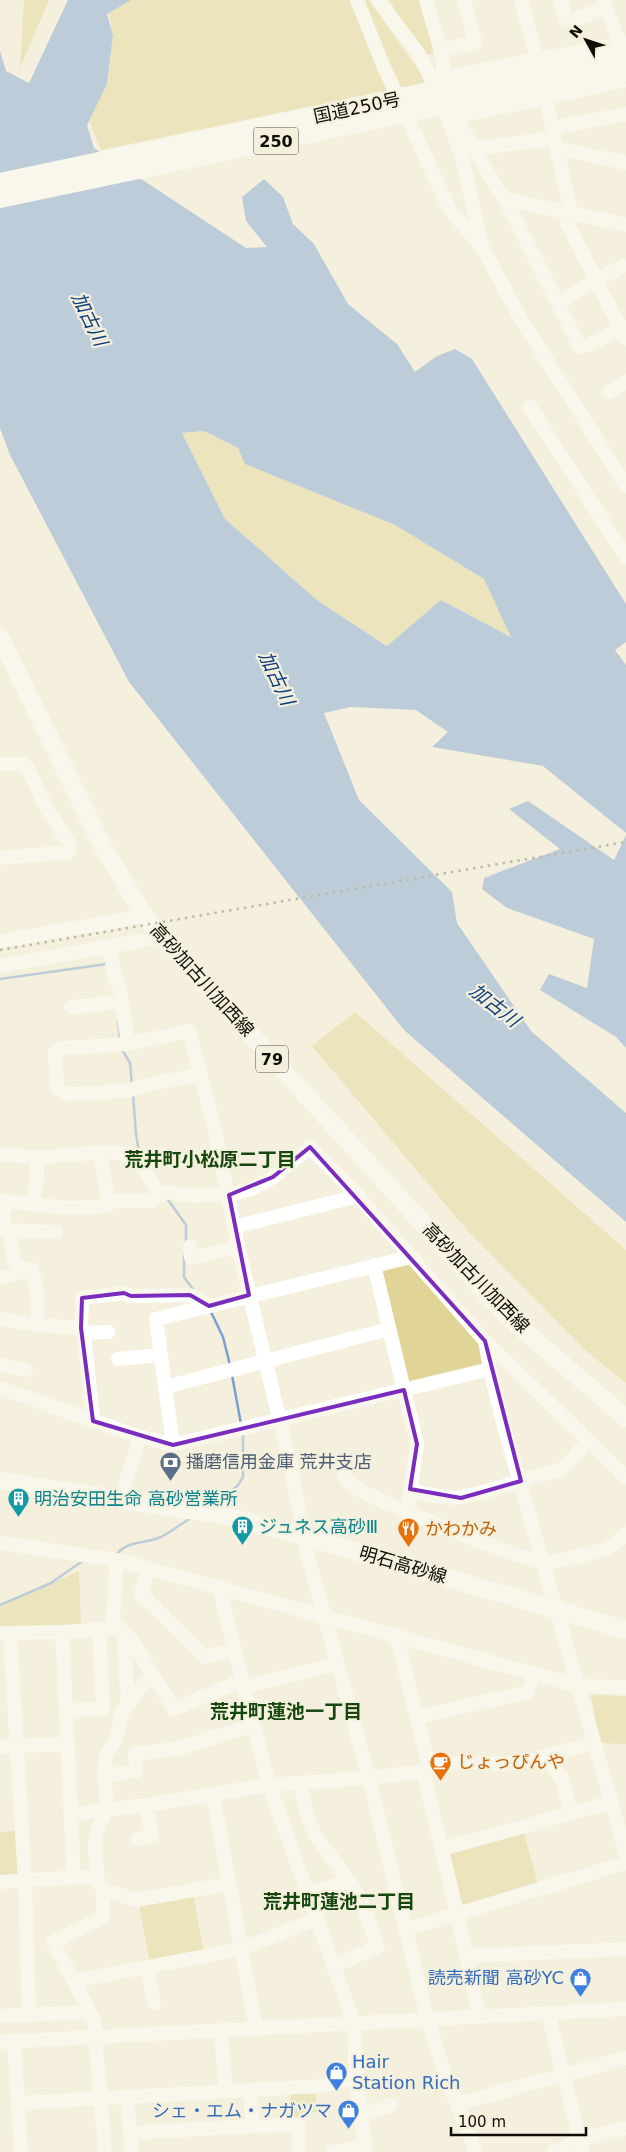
<svg xmlns="http://www.w3.org/2000/svg" width="626" height="2152" viewBox="0 0 626 2152" font-family="'DejaVu Sans','Noto Sans JP',sans-serif">
<style>
.green{fill:#e0d496}
.water{fill:#7ba0d5;fill-rule:evenodd}
.lines{fill:none;stroke-linecap:round;stroke-linejoin:round}
.stream{stroke:#7ba0d5;stroke-width:2.5}
.minor{stroke:#fff;stroke-width:14}
.major{stroke:#fff;stroke-width:18}
.highway{stroke:#fff;stroke-width:20}
.rail{stroke:#78766a;stroke-width:2.5;stroke-dasharray:2.5 5;stroke-linecap:butt}
.marked{fill:none;stroke:#7b2cbf;stroke-width:4;stroke-linejoin:round}
.labels{text-anchor:middle;stroke-width:4.5;stroke-linejoin:round;paint-order:stroke}
.shield{fill:#f4f0dd;stroke:#535147;stroke-width:1}
.shield-label{font-size:16px;font-weight:bold;fill:#0e0d07}
.street-label{font-size:18px;fill:#0e0d07;stroke:#f4f0dd}
.service-label{font-size:18px;fill:#4e5e75;stroke:#f4f0dd;text-anchor:start}
.culture-label{font-size:18px;fill:#0d838f;stroke:#f4f0dd;text-anchor:start}
.food-label{font-size:18px;fill:#c56008;stroke:#f4f0dd;text-anchor:start}
.shop-label{font-size:18px;fill:#366cbe;stroke:#f4f0dd;text-anchor:end}
.water-label{font-size:19px;font-style:italic;fill:#0e3e7d;stroke:#f4f0dd}
.neighbourhood-label{font-size:19px;font-weight:bold;fill:#15470f;stroke:#f4f0dd}
</style>
<rect width="100%" height="100%" fill="#f4f0dd"/>
<g class="green">
<polygon points="24,0 49,0 20,68"/>
<polygon points="127,0 369,0 427,82 101,150 89,120 108,81 113,33 108,11"/>
<polygon points="389,0 420,0 436,52 425,56"/>
<polygon points="204,431 238,448 245,464 395,525 484,579 512,637 441,600 388,646 318,601 225,519 182,433"/>
<polygon points="355,1012 626,1250 626,1383 586,1351 467,1230 312,1046"/>
<polygon points="411,1263 480,1342 485,1364 409,1383 382,1269"/>
<polygon points="79,1571 81,1626 0,1631 0,1607"/>
<polygon points="591,1695 626,1696 626,1744 600,1743"/>
<polygon points="523,1830 538,1884 462,1906 457,1902 449,1850"/>
<polygon points="18,1831 22,1874 0,1880 0,1832"/>
<polygon points="193,1894 204,1953 150,1963 139,1904"/>
<polygon points="315,2089 317,2112 301,2113 302,2120 292,2121 290,2090"/>
</g>
<g class="water">
<path d="M68,0H131L107,14L113,35L107,84L87,125L94,148L246,248L267,247L246,221L242,197L264,179L283,197L293,224L314,244L348,304L397,344L415,372L437,356L455,349L472,359L626,604V642L615,650L626,665V833L543,766L432,747L448,732L416,710L351,707L324,713L359,800L452,892L457,923L531,1031L626,1113V1222L404,1030L129,682L10,455L0,428V51L6,71L29,83ZM204,431L238,448L245,464L395,525L484,579L511,637L441,600L387,646L318,601L225,519L182,433Z"/>
<polygon points="528,801 614,860 626,835 626,1048 616,1037 540,990 549,974 587,988 594,939 507,908 482,889 484,878 560,849 509,809"/>
</g>
<g class="lines">
<g class="stream">
<polyline points="0,979 107,964"/>
<polyline points="118,1021 120,1040"/>
<polyline points="121,1048 130,1063 132,1085"/>
<polyline points="133,1095 136,1134 139,1152"/>
<polyline points="166,1197 186,1225 186,1243"/>
<polyline points="184,1256 184,1277 195,1292"/>
<polyline points="211,1312 223,1337 230,1365"/>
<polyline points="232,1375 241,1424"/>
<polyline points="211,1506 223,1499 238,1485 243,1477 243,1434"/>
<path d="M117,1554C128,1540 146,1544 161,1537C171,1532 181,1524 191,1518"/>
<polyline points="0,1605 51,1583 84,1560"/>
</g>
<g class="minor">
<polyline points="357,0 383,65 450,210 480,245"/>
<polyline points="378,0 419,54 441,100 462,157 482,247 522,321 626,486"/>
<polyline points="426,0 443,58 443,83 455,116 499,192 505,199 626,225"/>
<polyline points="521,0 537,58 571,213 567,223 626,339"/>
<polyline points="560,0 566,18 572,20 606,8 603,0"/>
<polyline points="606,8 620,44"/>
<polyline points="440,51 475,42 464,0"/>
<polyline points="435,79 626,43"/>
<polyline points="448,119 626,80"/>
<polyline points="552,128 626,114"/>
<polyline points="556,148 626,163"/>
<polyline points="474,149 554,138"/>
<polyline points="505,199 580,347"/>
<polyline points="558,302 623,266"/>
<polyline points="588,345 626,327"/>
<polyline points="609,392 626,382"/>
<polyline points="530,407 626,557"/>
<polyline points="0,764 22,764 27,767 48,811 70,845 68,852 0,858"/>
<polyline points="0,941 128,919 143,914"/>
<polyline points="110,948 114,975 120,990 128,1044"/>
<polyline points="0,966 162,937"/>
<polyline points="71,1007 121,1002"/>
<polyline points="201,1074 142,1086 127,1091 67,1094 57,1088 55,1052 63,1048 128,1044 189,1031 215,1130 238,1247 292,1472 307,1553 369,1778 428,2021 444,2071 476,2152"/>
<polyline points="100,1152 108,1201"/>
<polyline points="0,1155 43,1157 108,1152 135,1155 159,1195"/>
<polyline points="0,1201 70,1208 107,1206 108,1201 151,1201 166,1192 192,1196 229,1195 253,1188 273,1177 310,1147 358,1196 485,1341 626,1477"/>
<polyline points="5,1201 3,1230 56,1232"/>
<polyline points="32,1204 37,1179 37,1156"/>
<polyline points="234,1227 358,1196"/>
<polyline points="10,1230 13,1258 23,1272"/>
<polyline points="190,1246 191,1258 238,1247"/>
<polyline points="411,1257 156,1319 173,1445 490,1369"/>
<polyline points="374,1265 417,1444 407,1513"/>
<polyline points="0,1278 32,1269 37,1293 38,1325"/>
<polyline points="0,1319 38,1325 81,1328 82,1298 124,1293 131,1296 190,1295 209,1306"/>
<polyline points="81,1328 84,1333 93,1421"/>
<polyline points="84,1333 108,1332"/>
<polyline points="485,1341 490,1369 503,1423 626,1854"/>
<polyline points="118,1359 161,1355"/>
<polyline points="0,1365 26,1370"/>
<polyline points="165,1387 389,1329"/>
<polyline points="0,1388 140,1437 173,1445"/>
<path d="M339,1461C342,1467 344,1477 348,1482C360,1496 526,1562 545,1562C562,1561 591,1554 608,1548C614,1545 620,1539 626,1534"/>
<polyline points="410,1489 424,1494 454,1498 477,1494 562,1469 589,1441"/>
<polyline points="120,1501 140,1437"/>
<polyline points="0,1543 117,1560 579,1686 626,1687"/>
<polyline points="117,1560 113,1618 124,1635 128,1704"/>
<polyline points="148,1569 141,1594 205,1657 234,1649"/>
<polyline points="219,1588 269,1785 354,2023 356,2078 366,2152"/>
<polyline points="62,1632 74,1878"/>
<polyline points="0,1633 62,1632 120,1628"/>
<polyline points="10,1633 25,1881 29,2015"/>
<polyline points="124,1635 130,1638 174,1709 241,1681"/>
<polyline points="397,1637 429,1767"/>
<polyline points="152,1674 122,1712 116,1739 105,1758 106,1811 96,1833 95,1852 98,1883 103,1889 136,1900 229,1884"/>
<polyline points="243,1687 337,1664"/>
<polyline points="66,1711 103,1708 99,1629"/>
<polyline points="417,1717 528,1692 533,1675"/>
<polyline points="0,1747 68,1744"/>
<polyline points="546,1756 562,1779 571,1814"/>
<polyline points="423,1771 457,1913 479,2015"/>
<polyline points="104,1776 136,1771 135,1754 180,1748 253,1725"/>
<polyline points="300,1783 307,1816 315,1835 352,1885 361,1901 378,1947 333,1966"/>
<polyline points="213,1795 256,2029"/>
<path d="M72,1814L146,1805L269,1785L369,1778L423,1771C450,1756 482,1767 511,1763C540,1760 567,1750 594,1742"/>
<polyline points="137,1839 152,1835 146,1805"/>
<polyline points="442,1849 612,1802"/>
<polyline points="0,1882 96,1876"/>
<polyline points="103,1889 103,1917 53,1942 94,2020 105,2152"/>
<polyline points="307,1894 349,1881"/>
<polyline points="407,1929 626,1863"/>
<polyline points="466,1956 626,1949"/>
<polyline points="147,1967 154,2003"/>
<polyline points="74,1981 241,1949 316,1919"/>
<polyline points="548,2013 583,2152"/>
<polyline points="0,2016 90,2012"/>
<polyline points="221,2030 226,2091"/>
<polyline points="14,2041 21,2152"/>
<polyline points="0,2042 626,2009"/>
<polyline points="250,2090 253,2126"/>
<polyline points="127,2097 132,2152"/>
<polyline points="18,2103 321,2086 356,2078"/>
<polyline points="457,2104 626,2058"/>
<polyline points="361,2115 391,2105"/>
<polyline points="130,2133 253,2126 298,2125 299,2152"/>
<polyline points="333,2152 365,2147"/>
<polyline points="554,2152 580,2140 626,2128"/>
</g>
<g class="major">
<polyline points="0,637 102,845 143,914 162,937 509,1318 626,1418"/>
<polyline points="0,1481 222,1515 303,1536 626,1630"/>
</g>
<g class="highway">
<polyline points="0,183 549,67 626,53"/>
<polyline points="0,198 552,82 626,70"/>
</g>
<polyline class="rail" points="0,950 626,842"/>
</g>
<path d="M0 0H626V2152H0ZM310,1147L485,1341L521,1481L461,1498L410,1489L417,1444L404,1390L173,1445L93,1421L81,1328L82,1298L124,1293L131,1296L190,1295L209,1306L249,1295L229,1195L273,1177Z" fill="#f4f0dd" fill-opacity=".55" fill-rule="evenodd"/>
<path class="marked" d="M310,1147L485,1341L521,1481L461,1498L410,1489L417,1444L404,1390L173,1445L93,1421L81,1328L82,1298L124,1293L131,1296L190,1295L209,1306L249,1295L229,1195L273,1177Z"/>
<defs>
<symbol id="bank-pin" viewBox="-11 -11 22 30"><path d="M0 17L-7.5 6A9.5 9.5 0 1 1 7.5 6Z" fill="#5c6f8a" stroke="#f4f0dd"/><path d="M-6-4H6V4H-6ZM0-2.3a2.3 2.3 0 1 0 0 4.6a2.3 2.3 0 1 0 0-4.6Z" fill="#fff"/></symbol>
<symbol id="building-pin" viewBox="-11 -11 22 30"><path d="M0 17L-7.5 6A9.5 9.5 0 1 1 7.5 6Z" fill="#0f9aa8" stroke="#f4f0dd"/><path d="M-4-6H4V6H1V3H-1V6H-4ZM-2.5-4.3h1.7v1.8h-1.7ZM.8-4.3h1.7v1.8H.8ZM-2.5-1h1.7V.8h-1.7ZM.8-1h1.7V.8H.8Z" fill="#fff"/></symbol>
<symbol id="restaurant-pin" viewBox="-11 -11 22 30"><path d="M0 17L-7.5 6A9.5 9.5 0 1 1 7.5 6Z" fill="#e8710a" stroke="#f4f0dd"/><path d="M-5-6h1v4h1v-4h1v4h1v-4h1v5L-1.5 .5V6h-2V.5L-5-1ZM5-6V6H3V1.5H1.5Q1.5-4 5-6Z" fill="#fff"/></symbol>
<symbol id="cafe-pin" viewBox="-11 -11 22 30"><path d="M0 17L-7.5 6A9.5 9.5 0 1 1 7.5 6Z" fill="#e8710a" stroke="#f4f0dd"/><path d="M-5.5-4.5H6V0H3Q3 3.5 0 3.5H-2.5Q-5.5 3.5-5.5 0ZM3-3.2v2h1.7v-2ZM-6 4.5H4V6H-6Z" fill="#fff"/></symbol>
<symbol id="shop-pin" viewBox="-11 -11 22 30"><path d="M0 17L-7.5 6A9.5 9.5 0 1 1 7.5 6Z" fill="#3f7fe0" stroke="#f4f0dd"/><path d="M-5-2.5h2.3a2.7 3.5 0 0 1 5.4 0H5L5.5 6h-11ZM-1.5-2.5h3a1.5 2.3 0 0 0-3 0Z" fill="#fff"/></symbol>
</defs>
<g fill-rule="evenodd">
<use href="#bank-pin" x="158" y="1450" width="25" height="34"/>
<use href="#building-pin" x="6" y="1486" width="25" height="34"/>
<use href="#building-pin" x="230" y="1514" width="25" height="34"/>
<use href="#restaurant-pin" x="396" y="1516" width="25" height="34"/>
<use href="#cafe-pin" x="428" y="1750" width="25" height="34"/>
<use href="#shop-pin" x="568" y="1966" width="25" height="34"/>
<use href="#shop-pin" x="324" y="2060" width="25" height="34"/>
<use href="#shop-pin" x="336" y="2098" width="25" height="34"/>
</g>
<g class="labels">
<g class="shield">
<rect x="253.5" y="127.5" width="45" height="27" rx="4"/>
<rect x="256" y="1045.5" width="32" height="27" rx="4"/>
</g>
<g class="shield-label">
<text x="276" y="147">250</text>
<text x="272" y="1065">79</text>
</g>
<g class="street-label">
<text transform="translate(357 108) rotate(-12)" y="6">国道250号</text>
<text transform="translate(202 980) rotate(48)" y="6">高砂加古川加西線</text>
<text transform="translate(476 1278) rotate(46)" y="6">高砂加古川加西線</text>
<text transform="translate(403 1565) rotate(16)" y="6">明石高砂線</text>
</g>
<g class="service-label">
<text x="186" y="1468">播磨信用金庫 荒井支店</text>
</g>
<g class="culture-label">
<text x="34" y="1505">明治安田生命 高砂営業所</text>
<text x="259" y="1533">ジュネス高砂Ⅲ</text>
</g>
<g class="food-label">
<text x="425" y="1535">かわかみ</text>
<text x="457" y="1768">じょっぴんや</text>
</g>
<g class="shop-label">
<text x="564" y="1984">読売新聞 高砂YC</text>
<text x="352" y="2068" text-anchor="start">Hair<tspan x="352" dy="21">Station Rich</tspan></text>
<text x="332" y="2117">シェ・エム・ナガツマ</text>
</g>
<g class="water-label">
<text transform="translate(90 319) rotate(64)" y="7">加古川</text>
<text transform="translate(277 678) rotate(65)" y="7">加古川</text>
<text transform="translate(495 1005) rotate(38)" y="7">加古川</text>
</g>
<g class="neighbourhood-label">
<text x="210" y="1166">荒井町小松原二丁目</text>
<text x="286" y="1718">荒井町蓮池一丁目</text>
<text x="339" y="1908">荒井町蓮池二丁目</text>
</g>
</g>
<g transform="translate(586 40) rotate(310)" stroke="#f4f0dd" stroke-width="4" paint-order="stroke">
<path d="M0-4L9 19L0 12L-9 19Z" fill="#0e0d07"/>
<text y="-8" font-size="14" font-weight="bold" text-anchor="middle" fill="#0e0d07">N</text>
</g>
<path d="M451 2127v8h135v-8" fill="none" stroke="#0e0d07" stroke-width="2.5"/>
<text x="458" y="2127" font-size="15" fill="#0e0d07" stroke="#f4f0dd" stroke-width="4" paint-order="stroke">100 m</text>
</svg>
